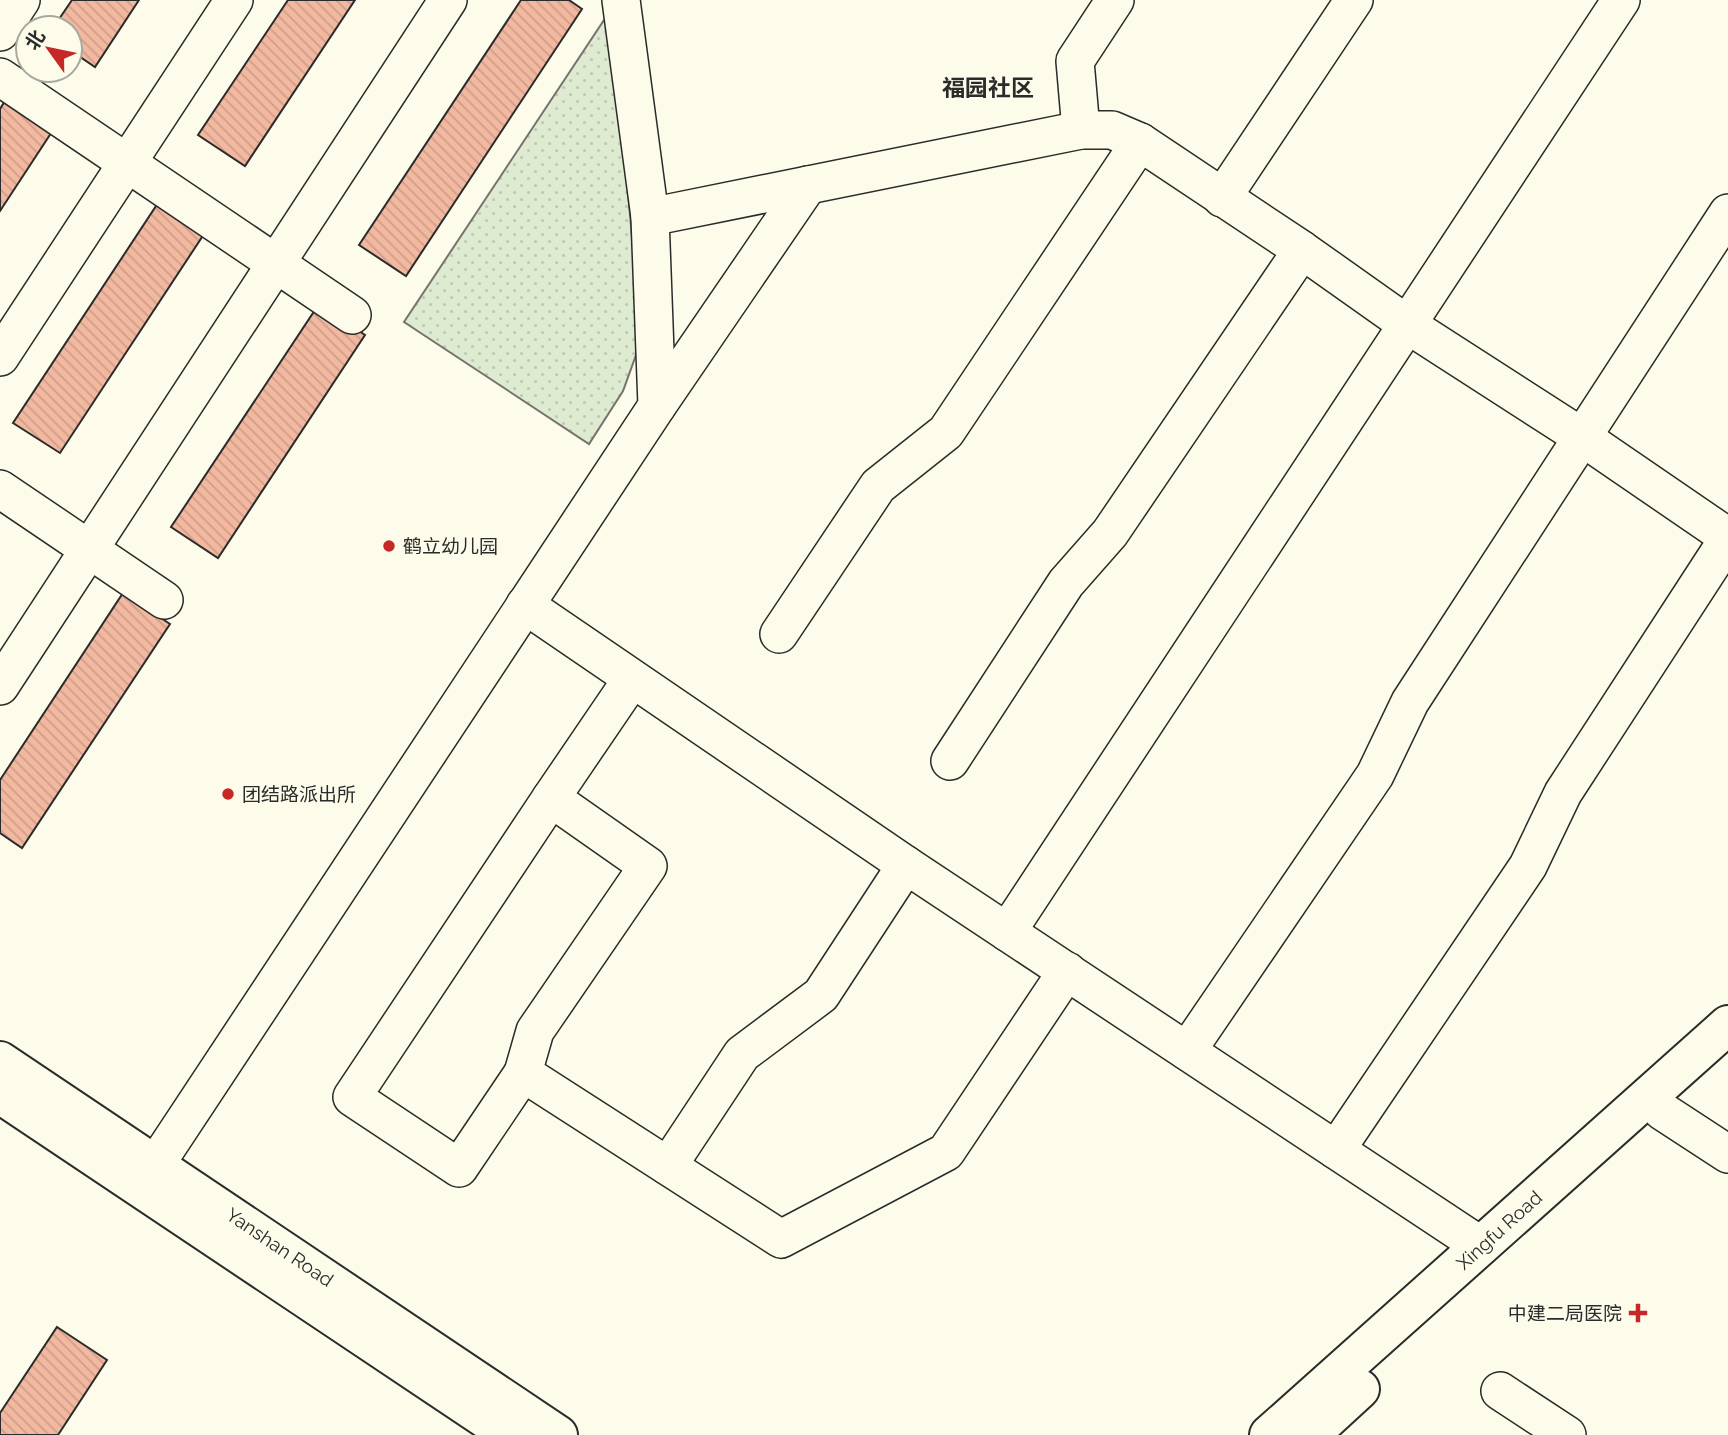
<svg xmlns="http://www.w3.org/2000/svg" width="1728" height="1435" viewBox="0 0 1728 1435" font-family="Raleway,'Noto Sans SC',sans-serif">
<style>
.garden{fill:url(#garden-dots);stroke:#74746e;stroke-width:2}
.building{fill:url(#building-back-hatch);stroke:#2b2b2b;stroke-width:2}
.lines{fill:none;stroke-linecap:round;stroke-linejoin:round}
.minor-casing{stroke:#2b2b2b;stroke-width:40}
.major-casing{stroke:#2b2b2b;stroke-width:42}
.minor{stroke:#fdfbea;stroke-width:37}
.major{stroke:#fdfbea;stroke-width:38}
.poi-dot{fill:#c62828;stroke:#fdfbea;stroke-width:2.5}
.labels{text-anchor:middle;stroke-width:5;stroke-linejoin:round;paint-order:stroke}
.poi-label{font-size:19px;fill:#2b2b2b;stroke:#fdfbea;text-anchor:start}
.street-label{font-size:19px;fill:#2b2b2b;stroke:#fdfbea}
.quarter-label{font-size:23px;font-weight:bold;fill:#2b2b2b;stroke:#fdfbea}
</style>
<defs>
<pattern id="garden-dots" width="8" height="8" patternUnits="userSpaceOnUse" patternTransform="scale(1.75)"><rect width="8" height="8" fill="#deebd1"/><path d="M2 2h.1M6 6h.1" fill="none" stroke="#bfcab4" stroke-width="1.8" stroke-linecap="round"/></pattern>
<pattern id="building-back-hatch" width="6" height="6" patternUnits="userSpaceOnUse" patternTransform="scale(1.75)"><rect width="6" height="6" fill="#f2b8a0"/><path d="M-1 5l2 2M0 0l6 6M5-1l2 2" fill="none" stroke="#d09e8a"/></pattern>
</defs>
<rect width="100%" height="100%" fill="#fdfbea"/>
<polygon class="garden" points="612,8 641,341 623,391 589,444 404,322"/>
<g class="building">
<polygon points="72,0 139,0 95,67 70,50 70,28 53,28"/>
<polygon points="288,0 355,0 245,166 198,135"/>
<polygon points="521,0 569,0 582,9 406,276 359,245"/>
<polygon points="10,93 57,124 0,211 0,109"/>
<polygon points="160,200 206,231 60,453 13,423"/>
<polygon points="319,304 365,335 218,558 171,527"/>
<polygon points="123,593 170,624 22,848 0,833 0,780"/>
<polygon points="57,1327 107,1360 58,1435 0,1435 0,1413"/>
</g>
<g class="lines">
<defs>
<g id="minor">
<polyline points="0,32 21,0"/>
<polyline points="0,77 352,315"/>
<polyline points="1081,130 1075,61 1115,0"/>
<polyline points="1222,198 1354,0"/>
<polyline points="650,217 1081,130 1112,130 1140,142 1302,250 1408,325 1582,437 1728,537"/>
<polyline points="0,357 234,0"/>
<polyline points="657,406 808,185"/>
<polyline points="0,489 164,600"/>
<polyline points="525,605 906,865 1481,1246"/>
<polyline points="779,634 878,486 946,432 1140,142"/>
<polyline points="632,679 551,798 648,866 535,1031 523,1073 781,1239 946,1152 1067,971"/>
<polyline points="0,686 448,0"/>
<polyline points="950,761 1066,583 1110,533 1302,250"/>
<polyline points="1007,932 1621,0"/>
<polyline points="1187,1051 1375,775 1410,702 1728,213"/>
<polyline points="523,1073 459,1168 352,1097 551,798"/>
<polyline points="1662,1111 1728,1154"/>
<polyline points="1336,1150 1528,866 1563,793 1728,539"/>
<polyline points="156,1164 657,406 650,217 621,0"/>
<polyline points="668,1166 742,1054 821,995 906,865"/>
<polyline points="1500,1391 1567,1435"/>
</g>
<g id="major">
<polyline points="0,1061 558,1435"/>
<polyline points="0,1094 510,1435"/>
<polyline points="1269,1435 1728,1025"/>
<polyline points="1310,1435 1360,1389"/>
</g>
</defs>
<use href="#minor" class="minor-casing"/>
<use href="#major" class="major-casing"/>
<use href="#minor" class="minor"/>
<use href="#major" class="major"/>
</g>
<g class="poi-dot">
<circle cx="389" cy="546" r="7"/>
<circle cx="228" cy="794" r="7"/>
<path d="M1634.5 1302.5h7v7h7v7h-7v7h-7v-7h-7v-7h7z"/>
</g>
<g class="labels">
<g class="poi-label">
<text x="403" y="553">鹤立幼儿园</text>
<text x="242" y="801">团结路派出所</text>
<text x="1622" y="1320" text-anchor="end">中建二局医院</text>
</g>
<g class="street-label">
<text transform="translate(1499 1230) rotate(-42)" y="7">Xingfu Road</text>
<text transform="translate(280 1247) rotate(34)" y="7">Yanshan Road</text>
</g>
<g class="quarter-label">
<text x="988" y="96">福园社区</text>
</g>
</g>
<g transform="translate(49 49) rotate(303)"><circle r="33" fill="#fdfbea" stroke="#a9a89e" stroke-width="2"/>
<path d="M0-5L12 26L0 18L-12 26Z" fill="#c62828"/>
<text y="-10" font-size="19" font-weight="bold" text-anchor="middle" fill="#2b2b2b">北</text>
</g>
</svg>
